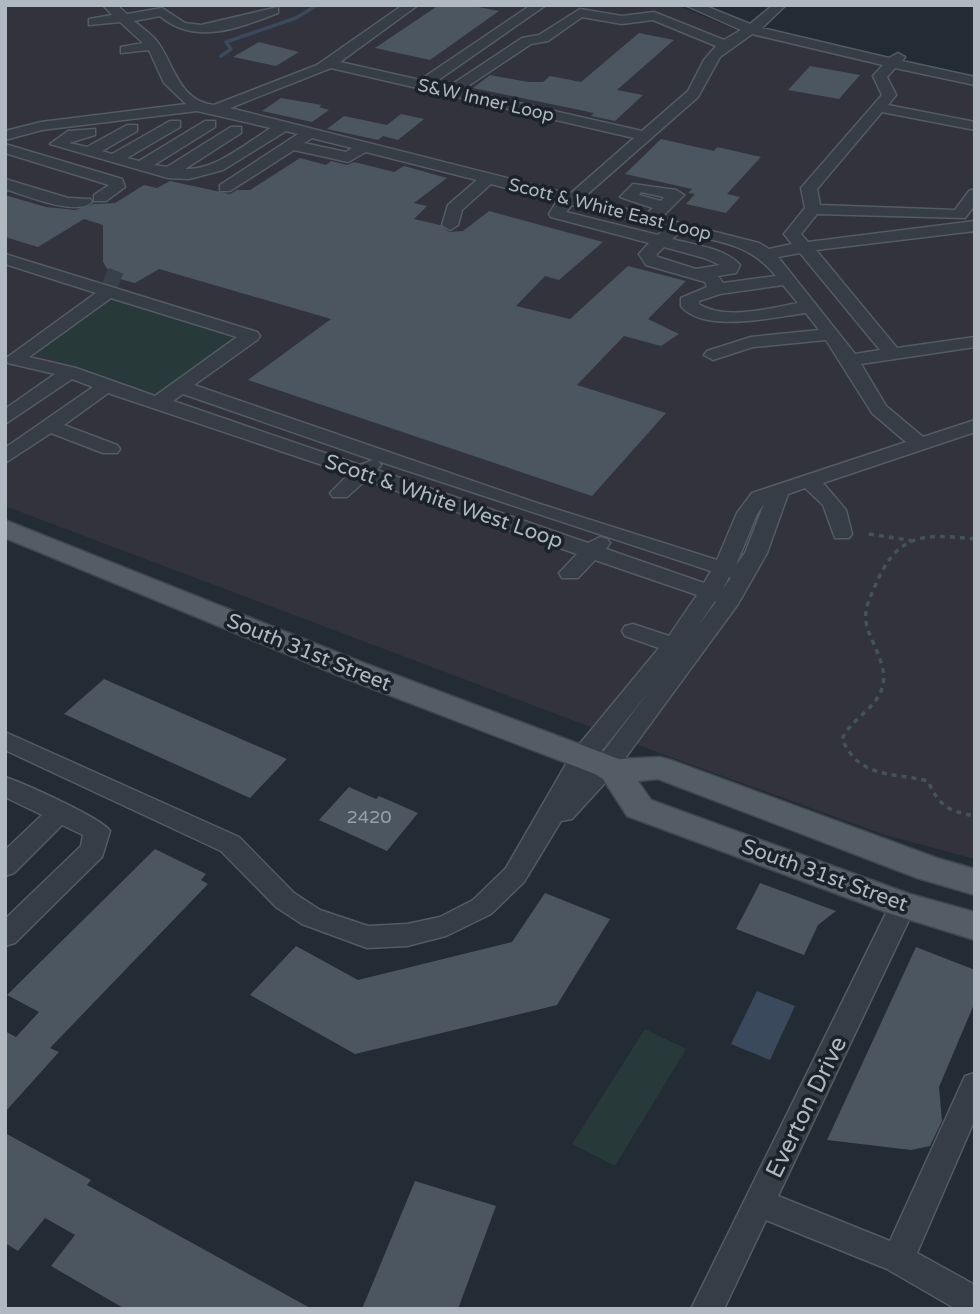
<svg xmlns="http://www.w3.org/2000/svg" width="980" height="1314" viewBox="0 0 980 1314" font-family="'Varela Round',sans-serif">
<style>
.medical{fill:#33333d}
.green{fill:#273938}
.water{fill:#3a4a5c}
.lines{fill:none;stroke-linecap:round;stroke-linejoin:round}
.stream{stroke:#3a4a5c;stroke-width:3.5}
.building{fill:#4b5660}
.minor-tunnel{stroke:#38404a;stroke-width:18;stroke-dasharray:18 9;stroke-linecap:butt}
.minor-casing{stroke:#535b63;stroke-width:3}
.major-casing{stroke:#3f464f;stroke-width:3}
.path{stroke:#445455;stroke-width:3.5;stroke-dasharray:5 5;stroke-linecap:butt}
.minor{fill:#363d46;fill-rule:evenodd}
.major{fill:#545c66;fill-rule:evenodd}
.labels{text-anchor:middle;stroke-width:7;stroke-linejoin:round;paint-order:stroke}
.far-street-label{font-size:18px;fill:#b0b8c2;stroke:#1b222a}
.number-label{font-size:18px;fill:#97a0aa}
.street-label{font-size:21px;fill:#b0b8c2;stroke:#1b222a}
.near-street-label{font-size:24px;fill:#b0b8c2;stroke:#1b222a}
</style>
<rect width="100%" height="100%" fill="#232b35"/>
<polygon class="medical" points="5,5 676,5 732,28 800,47 975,84 975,859 885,835 662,754 5,506"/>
<g class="green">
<polygon points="115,298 235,339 157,394 34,352"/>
<polygon points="645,1029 686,1049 615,1166 572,1144"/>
</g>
<polygon class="water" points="757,991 795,1006 770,1060 731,1044"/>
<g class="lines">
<polyline class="stream" points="221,56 231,49 226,42 296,18 317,5"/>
</g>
<g class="building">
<polygon points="439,5 468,5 499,11 430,60 375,48"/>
<polygon points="639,33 674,40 617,90 643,95 615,121 591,116 594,113 473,88 490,75 528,82 543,82 550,76 581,82"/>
<polygon points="259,42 299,52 276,66 233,57"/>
<polygon points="810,66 860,75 839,99 788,90"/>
<polygon points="281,98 322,105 319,107 329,110 312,122 262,111"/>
<polygon points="401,114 424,119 398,140 383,136 378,140 327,129 344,116 387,125"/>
<polygon points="661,139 714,151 717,147 761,157 727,194 740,197 726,213 686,204 695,194 688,193 692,189 625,174"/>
<polygon points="300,158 326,165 331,161 347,165 354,162 394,172 404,166 447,178 414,203 427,206 414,219 440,225 449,232 463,231 489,211 603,242 559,280 545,276 516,306 570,319 628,266 686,281 648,319 679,334 661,346 624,336 577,385 666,413 592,496 248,380 331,319 159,269 135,283 112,277 103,262 103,225 84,219 38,247 5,237 5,195 46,207 75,210 94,204 115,203 144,185 157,188 170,181 230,194 237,190 250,190"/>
<polygon points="104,679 287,759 250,798 64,714"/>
<polygon points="349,787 376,799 379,796 418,813 387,851 319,820"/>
<polygon points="155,849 206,874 201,880 208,884 50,1048 59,1052 5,1112 5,1031 16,1037 39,1012 7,995"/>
<polygon points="760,883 836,911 818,925 804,955 736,929"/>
<polygon points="545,893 610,919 557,1005 355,1054 250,995 296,946 358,980 512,942"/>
<polygon points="916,947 975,970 975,1002 939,1087 942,1121 930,1146 911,1150 827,1140"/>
<polygon points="5,1133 91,1180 87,1185 312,1309 125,1309 51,1266 75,1235 45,1218 18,1251 5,1243"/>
<polygon points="415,1181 496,1206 458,1309 362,1309"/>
</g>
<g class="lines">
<polyline class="minor-tunnel" points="105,276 120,282"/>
<defs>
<g id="minor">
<path d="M103,5H117L127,14L162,8L185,23L201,25L278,7V13C239,28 195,46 160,16L134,21C142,28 153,35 159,44C175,68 180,101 214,105L317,65L403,5H418L340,62L420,80L531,5H546L434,83L448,87L522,38L539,35L580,9L622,16L654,12L724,40L741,30L685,5H703L750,24L773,5H786L762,28L889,58L898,53L905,57L902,61L975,77V85L895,68L887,77L896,95L888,105L975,122V130L882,112L817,189L820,205L955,210L969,191L975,189V205L965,218L817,214L801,234L808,242L975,221V231L816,250L897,348L975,337V347L861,364L886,406L923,437L975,420V432L823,483L846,510L852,534L849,538H835L823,505L805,488L788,494L767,553L738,604L615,772L572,819L561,821L524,882L491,914L446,936L407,946L367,948L302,924L276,907L221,851L5,750V732L239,837L294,893L320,910L368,926L407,924L440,917L473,900L506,868L573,752L659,648L625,636L622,631L625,626L633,624L669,636L697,595L595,560L578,578H562L559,573L577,554L366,480L347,497H333L330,493L349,474L108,393L64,425L117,445L120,449L117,453H103L51,433L5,463V448L93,387L72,379L5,424V409L55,374L8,363L5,359L96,293L5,264V254L257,332L260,336L257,340L194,385L537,503L717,560L737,513L752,493L906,442L872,413L826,340L753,347L713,360L704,355L707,351L751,337L819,330L806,313C774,317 704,334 681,306V298L707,287L705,282L646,265L639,254L649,243L551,217L549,214L557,201L491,184L462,210L458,225L450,230L442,225L448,205L477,180L366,152L348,162L294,150L230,191H220V185L298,134L286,131L223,170L189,179L168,178L50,144L68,131L95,129V135L69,143L87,147L127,125H137V131L102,151L112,154L170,121H180V127L127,158L139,161L205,121H215V127L154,165L167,167L231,127H241V133L185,169C216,170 246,143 271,128L197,111L42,130L5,140V131L41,122L186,104L164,83L149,50L121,53V47L143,43L120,22L89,25V19L112,15ZM582,17L622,24L653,20L716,46L704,60L688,91L642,131L462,90L531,44L548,41ZM752,34L883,65L873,76L882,95L801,188L805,208L784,234L792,244L769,249L759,243L661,218L684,195L676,190L633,184L620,197L653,208L646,214L583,198L698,97L720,57ZM331,68L634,138L570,194L230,108ZM312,138L352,148L346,152L304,143ZM641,192L664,197L661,201L639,195ZM572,205L665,228L658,235L566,212ZM680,232C720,243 748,242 776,276L723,283L718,276L736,273L740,265C725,248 694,245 672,239ZM664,247L704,258L720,265L696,269L658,257L656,255ZM800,253L880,350L855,354L778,257ZM783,285L798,303C770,308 725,321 699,304V301L720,294ZM111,298L237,337L155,396L76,368L29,357ZM183,394L373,460L360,465L173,401ZM378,461L711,571L704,583L606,549L610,543L607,539L600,537L588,543L377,470L381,465ZM764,504L745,553L736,565L757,514ZM729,577L731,578L723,589ZM715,601L716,602L697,627ZM650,690L597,760L588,771L592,763Z"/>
<polygon points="5,144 122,179 125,187 106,201 94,201 94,195 109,185 5,153"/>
<path d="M5,179L68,198L90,199L92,202C76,217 25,195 5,189Z"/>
<path d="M5,777C23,783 102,818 110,831L102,857L15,943L5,946V919L81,846L83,835L62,825L14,873L5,876V850L42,815L5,797Z"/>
<polygon points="903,895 912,898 916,905 778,1196 890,1241 965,1076 975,1073 975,1119 917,1253 975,1285 975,1309 956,1309 887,1269 766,1220 724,1309 691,1309 890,905 894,898"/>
</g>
<polygon id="major" points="5,520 364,663 619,759 660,757 671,760 937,858 975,869 975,895 917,878 658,779 638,781 651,800 910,894 975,912 975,940 891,914 627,816 603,779 595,774 342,677 5,538"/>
</defs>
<use href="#minor" class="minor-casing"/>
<use href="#major" class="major-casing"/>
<g class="path">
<polyline points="869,534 914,541"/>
<path d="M975,539C921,533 897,534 875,586C870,598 864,609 866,622C870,643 887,662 883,684C879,708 852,717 842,739C860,779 891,772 928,781C939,806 948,811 975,816"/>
</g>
<use href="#minor" class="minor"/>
<use href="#major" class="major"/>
</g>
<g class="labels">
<g class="far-street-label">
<text transform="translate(486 100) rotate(13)" y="6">S&amp;W Inner Loop</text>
<text transform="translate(610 209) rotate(14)" y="6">Scott &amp; White East Loop</text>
</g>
<g class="number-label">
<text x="369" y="823">2420</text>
</g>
<g class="street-label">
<text transform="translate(444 501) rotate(19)" y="7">Scott &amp; White West Loop</text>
<text transform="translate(309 652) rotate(22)" y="7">South 31st Street</text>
<text transform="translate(825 875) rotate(20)" y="7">South 31st Street</text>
</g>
<g class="near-street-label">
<text transform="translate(806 1107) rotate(-64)" y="8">Everton Drive</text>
</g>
</g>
<rect width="980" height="1314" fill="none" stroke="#b0b8c2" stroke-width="14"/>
</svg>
